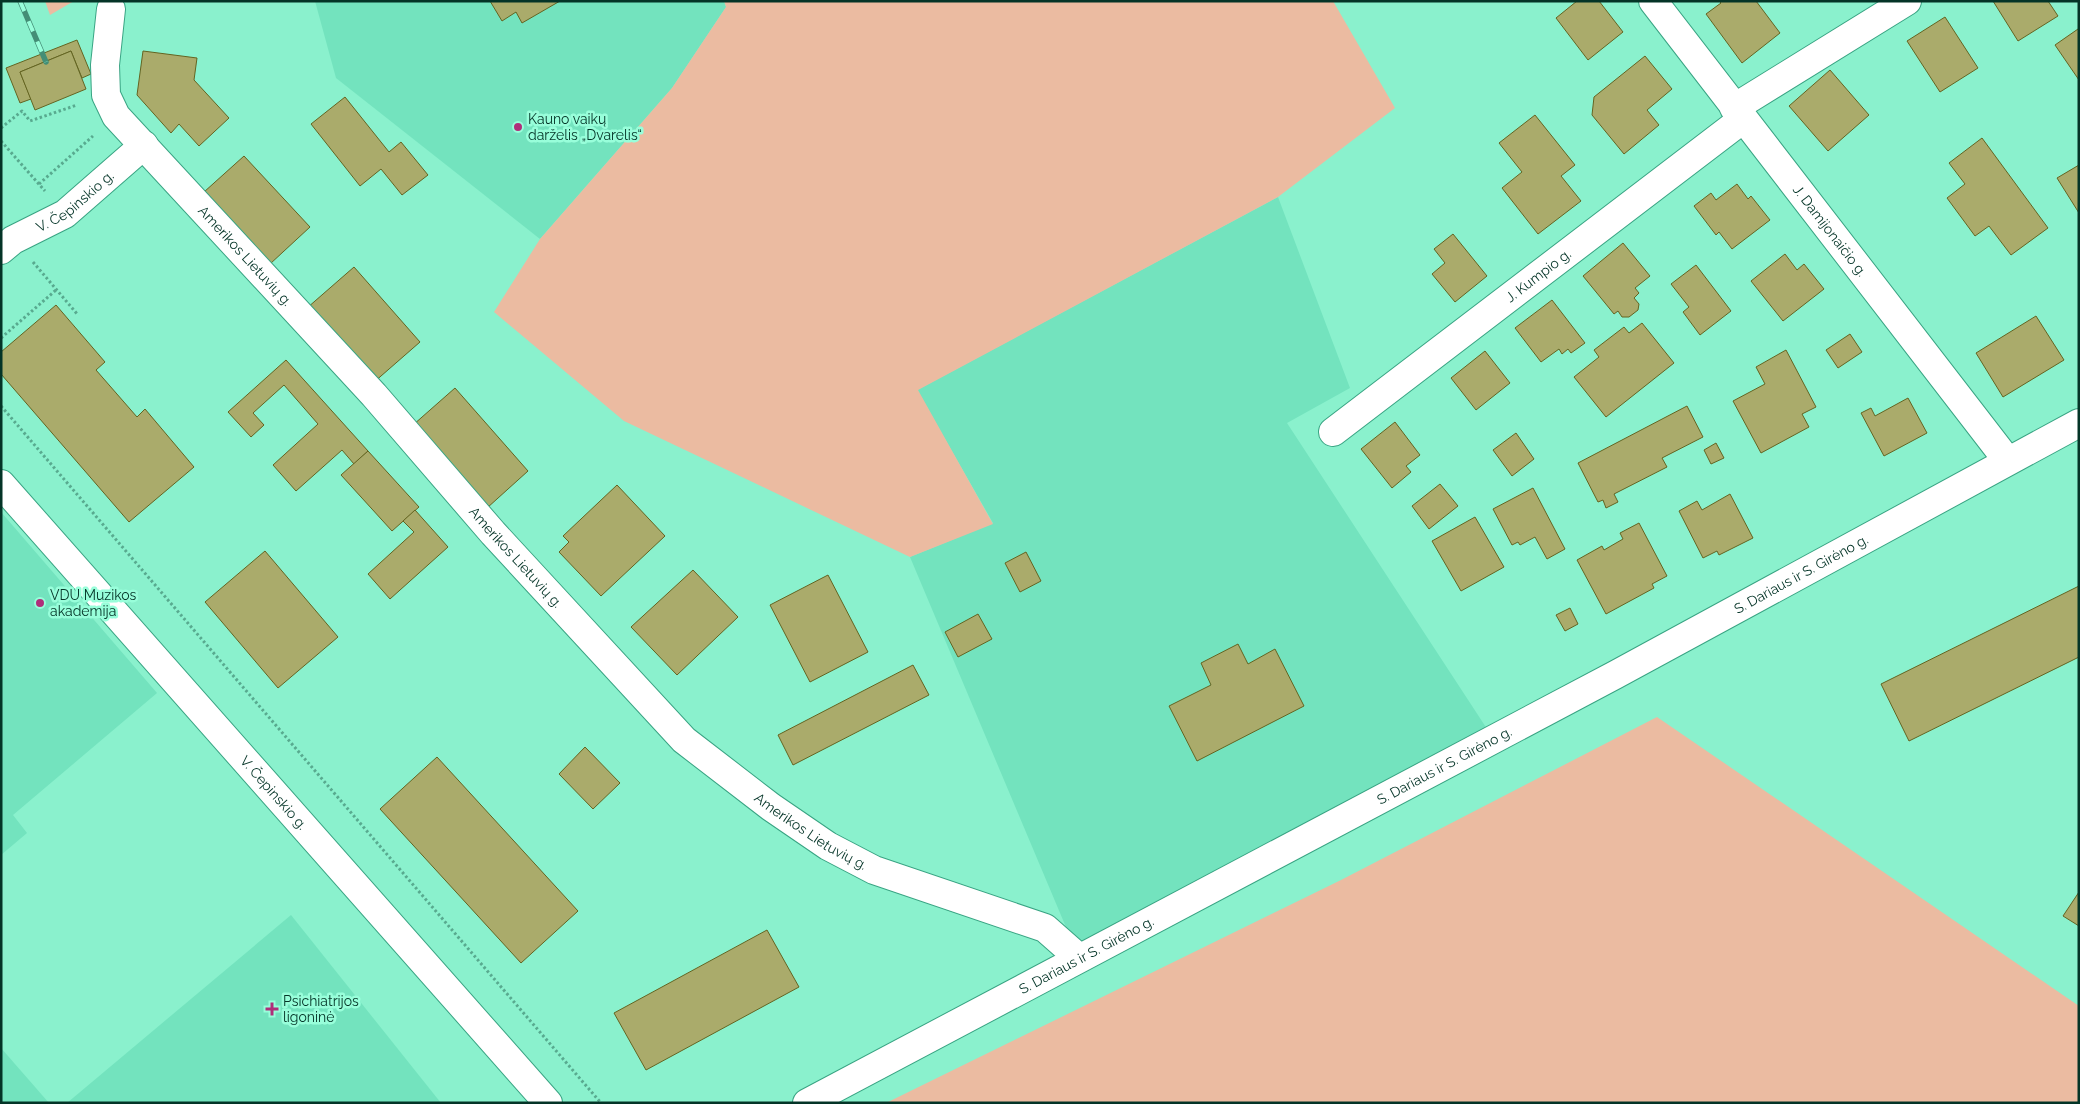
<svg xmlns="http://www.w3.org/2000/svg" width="2080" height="1104" viewBox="0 0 2080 1104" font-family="Raleway,sans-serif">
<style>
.built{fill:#73e3be}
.green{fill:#ebbba1}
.building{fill:#aaab6b;stroke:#646421}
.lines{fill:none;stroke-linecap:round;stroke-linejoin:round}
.minor-casing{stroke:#39a483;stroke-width:30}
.path{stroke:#58aa8f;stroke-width:3;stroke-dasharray:2.5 2.5;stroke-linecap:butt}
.minor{stroke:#fff;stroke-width:28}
.rail-casing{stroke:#448e76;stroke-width:5.5}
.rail{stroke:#98feda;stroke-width:4;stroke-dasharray:11;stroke-linecap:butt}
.poi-dot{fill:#af2e7a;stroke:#98feda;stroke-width:2}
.labels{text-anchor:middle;stroke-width:5;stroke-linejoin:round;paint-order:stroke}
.poi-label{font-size:14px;fill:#043427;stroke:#98feda;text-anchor:start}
.street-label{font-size:14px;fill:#043427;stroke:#98feda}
</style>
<rect width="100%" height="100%" fill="#8af1cd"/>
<g class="built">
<polygon points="315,1 724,1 726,7 672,88 540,239 336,78"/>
<polygon points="1278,197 1350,388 1287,423 1493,738 1079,958 910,557 993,523 917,390"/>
<polygon points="1,512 157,693 13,815 27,833 1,855"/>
<polygon points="291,915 441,1103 67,1103"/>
<polygon points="1,1048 49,1103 1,1103"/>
</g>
<g class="green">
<polygon points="45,1 74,1 50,15"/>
<polygon points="724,1 1333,1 1395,108 1278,197 918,390 993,524 910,557 624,421 494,312 540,239 672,88 726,7"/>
<polygon points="1657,717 2079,1006 2079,1103 886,1103 1341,880"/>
</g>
<g class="building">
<polygon points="490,1 560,1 522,23 516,12 502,21"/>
<polygon points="1577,1 1599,1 1623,32 1588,60 1556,18"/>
<polygon points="1719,1 1756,1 1780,33 1742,63 1706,14 1721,3"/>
<polygon points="1993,1 2048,1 2058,16 2018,41"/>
<polygon points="1945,17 1978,68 1940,92 1907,41"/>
<polygon points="2078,29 2079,30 2079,80 2055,45"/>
<polygon points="77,40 91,74 82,78 71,51 20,72 31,99 20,103 6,68"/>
<polygon points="71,51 86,89 35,110 20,72"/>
<polygon points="143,51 197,58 194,80 229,118 199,146 179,124 171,133 137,95"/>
<polygon points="1645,56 1672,89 1647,110 1659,125 1624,154 1592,115 1594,97"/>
<polygon points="1830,70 1869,115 1828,151 1789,106"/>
<polygon points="345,97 389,152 401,142 428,175 402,195 381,169 360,186 311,124"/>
<polygon points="1535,115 1575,165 1561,176 1581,201 1538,234 1502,188 1522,172 1499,143"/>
<polygon points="1982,138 2048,228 2011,255 1989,226 1975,236 1947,198 1965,184 1949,163"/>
<polygon points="244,156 310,227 270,264 204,192"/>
<polygon points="2079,165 2079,213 2057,178"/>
<polygon points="1737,184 1748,199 1751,196 1770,220 1732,249 1719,232 1716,235 1694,206 1711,193 1716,200"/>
<polygon points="1453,234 1487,276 1455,302 1432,274 1445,263 1434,249"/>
<polygon points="1623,243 1650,276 1635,288 1639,293 1634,298 1639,304 1638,310 1629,317 1622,317 1618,311 1614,314 1583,276"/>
<polygon points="1785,254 1797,270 1804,264 1824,289 1783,321 1751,281"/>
<polygon points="1696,265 1731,311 1700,335 1683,312 1689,307 1671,284"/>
<polygon points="354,267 420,342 373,383 307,308"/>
<polygon points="1552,300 1585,343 1571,353 1568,349 1562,354 1559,349 1541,362 1515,328"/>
<polygon points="56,305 105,362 96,370 137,417 145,409 194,467 129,522 1,374 1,352"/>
<polygon points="2036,316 2064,360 2003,397 1976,353"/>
<polygon points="1642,323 1674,363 1606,417 1574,377 1599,357 1594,350 1624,327 1629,333"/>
<polygon points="1850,334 1862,352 1838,368 1826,350"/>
<polygon points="1786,350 1816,407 1802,414 1809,427 1761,453 1733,401 1765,384 1756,367"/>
<polygon points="1485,351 1510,383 1476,410 1451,378"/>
<polygon points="286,360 368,451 354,464 342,450 296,491 273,465 318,424 284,385 253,413 264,425 251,437 228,412"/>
<polygon points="455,388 528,471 487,508 413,425"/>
<polygon points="1908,398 1927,433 1884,456 1861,413 1871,408 1875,416"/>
<polygon points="1687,406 1703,437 1662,458 1667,467 1614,494 1618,502 1606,508 1603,500 1598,502 1578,463"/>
<polygon points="1395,422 1420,455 1406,466 1411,472 1392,488 1361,449"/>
<polygon points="1516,433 1534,459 1512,476 1493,450"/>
<polygon points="1716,443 1724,458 1711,464 1704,450"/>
<polygon points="368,451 419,507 392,531 341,475"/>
<polygon points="1440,484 1458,506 1429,529 1412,506"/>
<polygon points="617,485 665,536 601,596 559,552 569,542 563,536"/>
<polygon points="1533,488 1565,549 1547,559 1535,537 1520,545 1518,542 1512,545 1493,509"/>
<polygon points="1730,494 1753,538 1719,555 1717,551 1703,558 1679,511 1697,501 1702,510"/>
<polygon points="415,510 448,547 390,599 368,574 414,532 403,521"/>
<polygon points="1475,517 1504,567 1461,591 1432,541"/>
<polygon points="1639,523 1667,576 1652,584 1654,588 1606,614 1577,560 1602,546 1604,550 1623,539 1620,533"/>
<polygon points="265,551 338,637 278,688 205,602"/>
<polygon points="1026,552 1041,581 1020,592 1005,563"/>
<polygon points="693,570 738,617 677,675 631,627"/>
<polygon points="828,575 868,652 810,682 770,605"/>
<polygon points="2079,586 2079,657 1909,741 1881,684"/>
<polygon points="1570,608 1578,624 1565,631 1556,615"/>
<polygon points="978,614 992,639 958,657 945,632"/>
<polygon points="1238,644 1248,664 1275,649 1304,706 1197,761 1169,706 1211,685 1201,663"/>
<polygon points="913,665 929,695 793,765 778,735"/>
<polygon points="585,747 620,783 593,809 559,774"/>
<polygon points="437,757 578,911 521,963 380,809"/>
<polygon points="2079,892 2079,926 2063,916"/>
<polygon points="767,930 799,987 646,1070 614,1013"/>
</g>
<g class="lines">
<defs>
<g id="minor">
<path id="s1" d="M1653,1L2007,460"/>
<path id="s2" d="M111,9L105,65L106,95L116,116L374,395L493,533L684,740L771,807L828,846L874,870L1045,928L1079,958"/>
<polyline points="1734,108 1907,1"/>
<path id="s3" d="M1,250L13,240L65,214L144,145"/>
<path id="s4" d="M1333,432L1743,119"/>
<path id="s5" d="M1,484L548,1103"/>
<path id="s6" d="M807,1103L1615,675L2079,423"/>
</g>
</defs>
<use href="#minor" class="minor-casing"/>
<g class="path">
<polyline points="1,128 22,111 30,121 77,105"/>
<polyline points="1,141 45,191"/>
<polyline points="39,184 93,136"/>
<polyline points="33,262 78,315"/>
<polyline points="1,338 56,290"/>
<polyline points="1,406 601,1103"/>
</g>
<use href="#minor" class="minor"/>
<defs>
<polyline id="rail" points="20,1 46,62"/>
</defs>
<use href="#rail" class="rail-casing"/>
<use href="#rail" class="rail"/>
</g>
<g class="poi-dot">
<circle cx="518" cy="127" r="5"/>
<circle cx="40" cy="603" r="5"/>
<path d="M269.5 1001.5h5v5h5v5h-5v5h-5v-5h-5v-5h5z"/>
</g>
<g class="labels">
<g class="poi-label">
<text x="528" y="124">Kauno vaikų<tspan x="528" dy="16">darželis „Dvarelis“</tspan></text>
<text x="50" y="600">VDU Muzikos<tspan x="50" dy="16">akademija</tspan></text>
<text x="283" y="1006">Psichiatrijos<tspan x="283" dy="16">ligoninė</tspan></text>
</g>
<g class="street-label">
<text dy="5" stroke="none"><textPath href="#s3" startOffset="89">V. Čepinskio g.</textPath></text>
<text dy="5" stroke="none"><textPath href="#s1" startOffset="290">J. Damijonaičio g.</textPath></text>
<text dy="5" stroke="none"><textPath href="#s2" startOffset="300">Amerikos Lietuvių g.</textPath></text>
<text dy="5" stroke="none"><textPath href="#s4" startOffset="258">J. Kumpio g.</textPath></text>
<text dy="5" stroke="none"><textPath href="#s2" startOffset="705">Amerikos Lietuvių g.</textPath></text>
<text dy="5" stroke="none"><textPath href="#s6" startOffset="1126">S. Dariaus ir S. Girėno g.</textPath></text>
<text dy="5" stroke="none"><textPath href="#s6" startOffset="721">S. Dariaus ir S. Girėno g.</textPath></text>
<text dy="5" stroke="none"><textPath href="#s5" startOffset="412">V. Čepinskio g.</textPath></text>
<text dy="5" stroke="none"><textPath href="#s2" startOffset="1110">Amerikos Lietuvių g.</textPath></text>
<text dy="5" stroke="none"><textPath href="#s6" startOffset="316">S. Dariaus ir S. Girėno g.</textPath></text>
</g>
</g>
<rect width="2080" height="1104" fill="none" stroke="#043427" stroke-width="5"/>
</svg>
